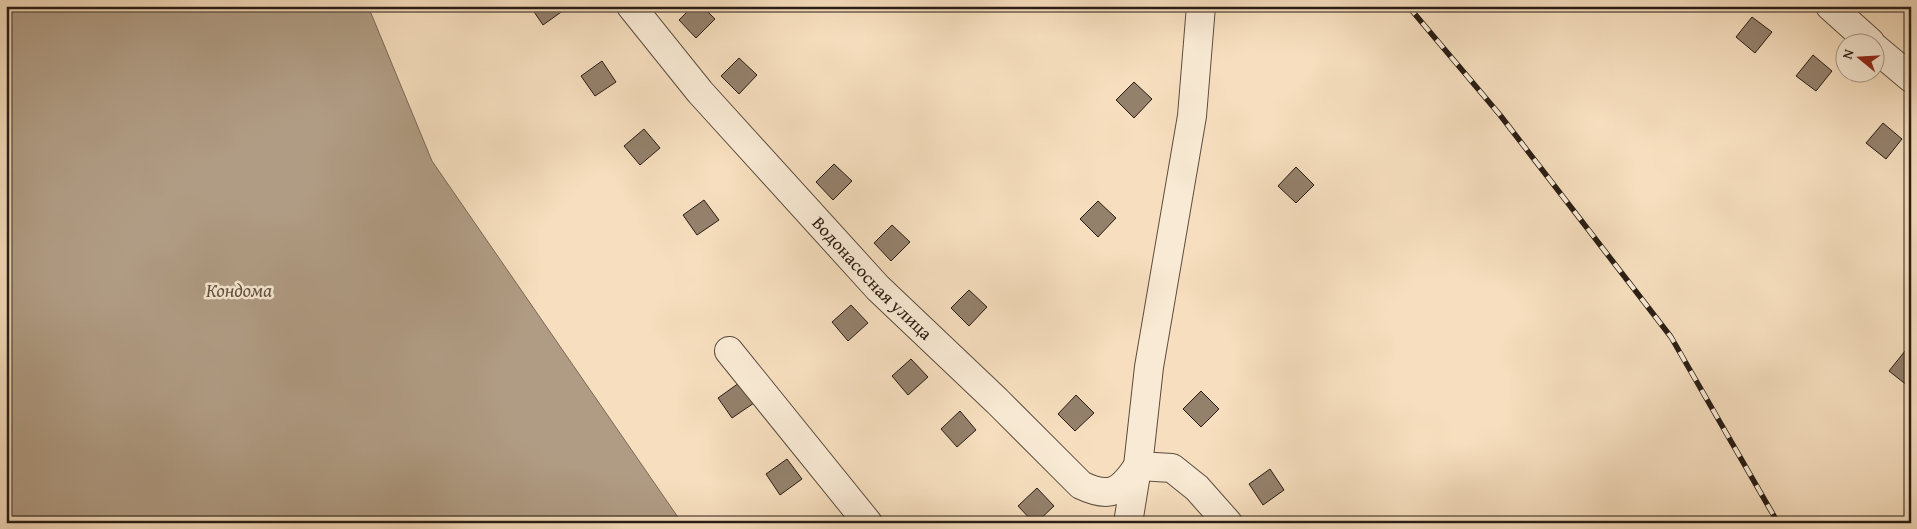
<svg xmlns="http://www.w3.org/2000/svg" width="1917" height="529" viewBox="0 0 1917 529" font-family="'Gentium Book Plus',serif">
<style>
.water{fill:#b09c84;stroke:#7a6957}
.building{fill:#94816c;stroke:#291d14}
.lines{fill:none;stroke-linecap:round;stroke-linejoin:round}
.minor-casing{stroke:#5c4d3e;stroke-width:30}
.minor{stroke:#f9ead5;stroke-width:28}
.rail-casing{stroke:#291d14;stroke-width:5.5}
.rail{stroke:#f9ead5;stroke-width:4;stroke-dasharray:11;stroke-linecap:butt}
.labels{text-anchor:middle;stroke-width:5;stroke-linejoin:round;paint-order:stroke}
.street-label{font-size:18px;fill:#291d14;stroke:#f9ead5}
.water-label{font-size:19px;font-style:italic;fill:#5f5041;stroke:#f9ead5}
</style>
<rect width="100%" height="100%" fill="#f6debe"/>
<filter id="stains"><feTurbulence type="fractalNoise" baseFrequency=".004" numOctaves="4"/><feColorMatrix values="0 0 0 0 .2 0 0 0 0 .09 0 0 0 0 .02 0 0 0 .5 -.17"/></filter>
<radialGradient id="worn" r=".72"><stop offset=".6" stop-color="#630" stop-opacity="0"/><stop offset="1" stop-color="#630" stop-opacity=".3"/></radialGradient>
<polygon class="water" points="6,6 368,6 432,161 682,523 6,523"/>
<g class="building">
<polygon points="530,6 561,6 564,10 543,25"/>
<polygon points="693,6 702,6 715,19 696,38 679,20"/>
<polygon points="1752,17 1772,32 1755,53 1736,37"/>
<polygon points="1813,55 1832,71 1816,91 1796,76"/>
<polygon points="739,58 757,75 739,94 721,76"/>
<polygon points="602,61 616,82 595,96 581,76"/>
<polygon points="1134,82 1152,99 1134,118 1116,100"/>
<polygon points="1883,123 1902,139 1886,159 1866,143"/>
<polygon points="644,129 660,148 640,165 624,146"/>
<polygon points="834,164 852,181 833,200 816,182"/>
<polygon points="1296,167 1314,185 1296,203 1278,186"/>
<polygon points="704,200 719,220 697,235 683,215"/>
<polygon points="1098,201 1116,218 1098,237 1080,219"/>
<polygon points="892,225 910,242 891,261 874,243"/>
<polygon points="969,290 987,307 969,326 951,308"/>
<polygon points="851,305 868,323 848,341 832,322"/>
<polygon points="1905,351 1911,356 1911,383 1908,386 1889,371"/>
<polygon points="911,359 928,377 908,395 892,376"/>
<polygon points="739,383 754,403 732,418 718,398"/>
<polygon points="1201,391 1219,409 1201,427 1183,409"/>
<polygon points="1076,395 1094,413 1075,431 1058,414"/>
<polygon points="960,411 976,430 957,447 941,429"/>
<polygon points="787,459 802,479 780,495 766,474"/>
<polygon points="1270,469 1284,490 1263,505 1249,484"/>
<polygon points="1037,488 1054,506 1036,523 1034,523 1018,506"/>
</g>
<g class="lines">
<defs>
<g id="minor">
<path id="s1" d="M631,6L700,92L878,288L997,401L1081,485C1110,499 1121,492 1138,466"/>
<polyline points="1201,6 1192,116 1149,367 1138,466 1172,468 1197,488 1228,523"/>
<polyline points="1830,6 1870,42"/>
<polyline points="1874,47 1911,78"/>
<polyline points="729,351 868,523"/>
<polyline points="1128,523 1137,468"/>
</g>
</defs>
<use href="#minor" class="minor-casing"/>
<use href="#minor" class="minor"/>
<defs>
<polyline id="rail" points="1408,6 1500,115 1671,337 1778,523"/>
</defs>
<use href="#rail" class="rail-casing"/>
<use href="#rail" class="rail"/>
</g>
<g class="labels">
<g class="street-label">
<text dy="6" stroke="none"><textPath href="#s1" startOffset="364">Водонасосная улица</textPath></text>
</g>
<g class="water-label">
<text x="239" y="297">Кондома</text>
</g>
</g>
<rect width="1917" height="529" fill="none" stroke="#f6debe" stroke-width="25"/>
<rect x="8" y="8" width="1902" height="514" fill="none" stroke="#291d14" stroke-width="2.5"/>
<rect x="12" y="12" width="1892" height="504" fill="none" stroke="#291d14"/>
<g transform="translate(1860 58) rotate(288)"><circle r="24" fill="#f9ead5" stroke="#a69888"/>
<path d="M0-4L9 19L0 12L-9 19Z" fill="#8f2418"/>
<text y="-8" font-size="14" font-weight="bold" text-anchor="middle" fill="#291d14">N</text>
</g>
<rect width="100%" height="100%" filter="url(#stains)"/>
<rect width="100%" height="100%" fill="url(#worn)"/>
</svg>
